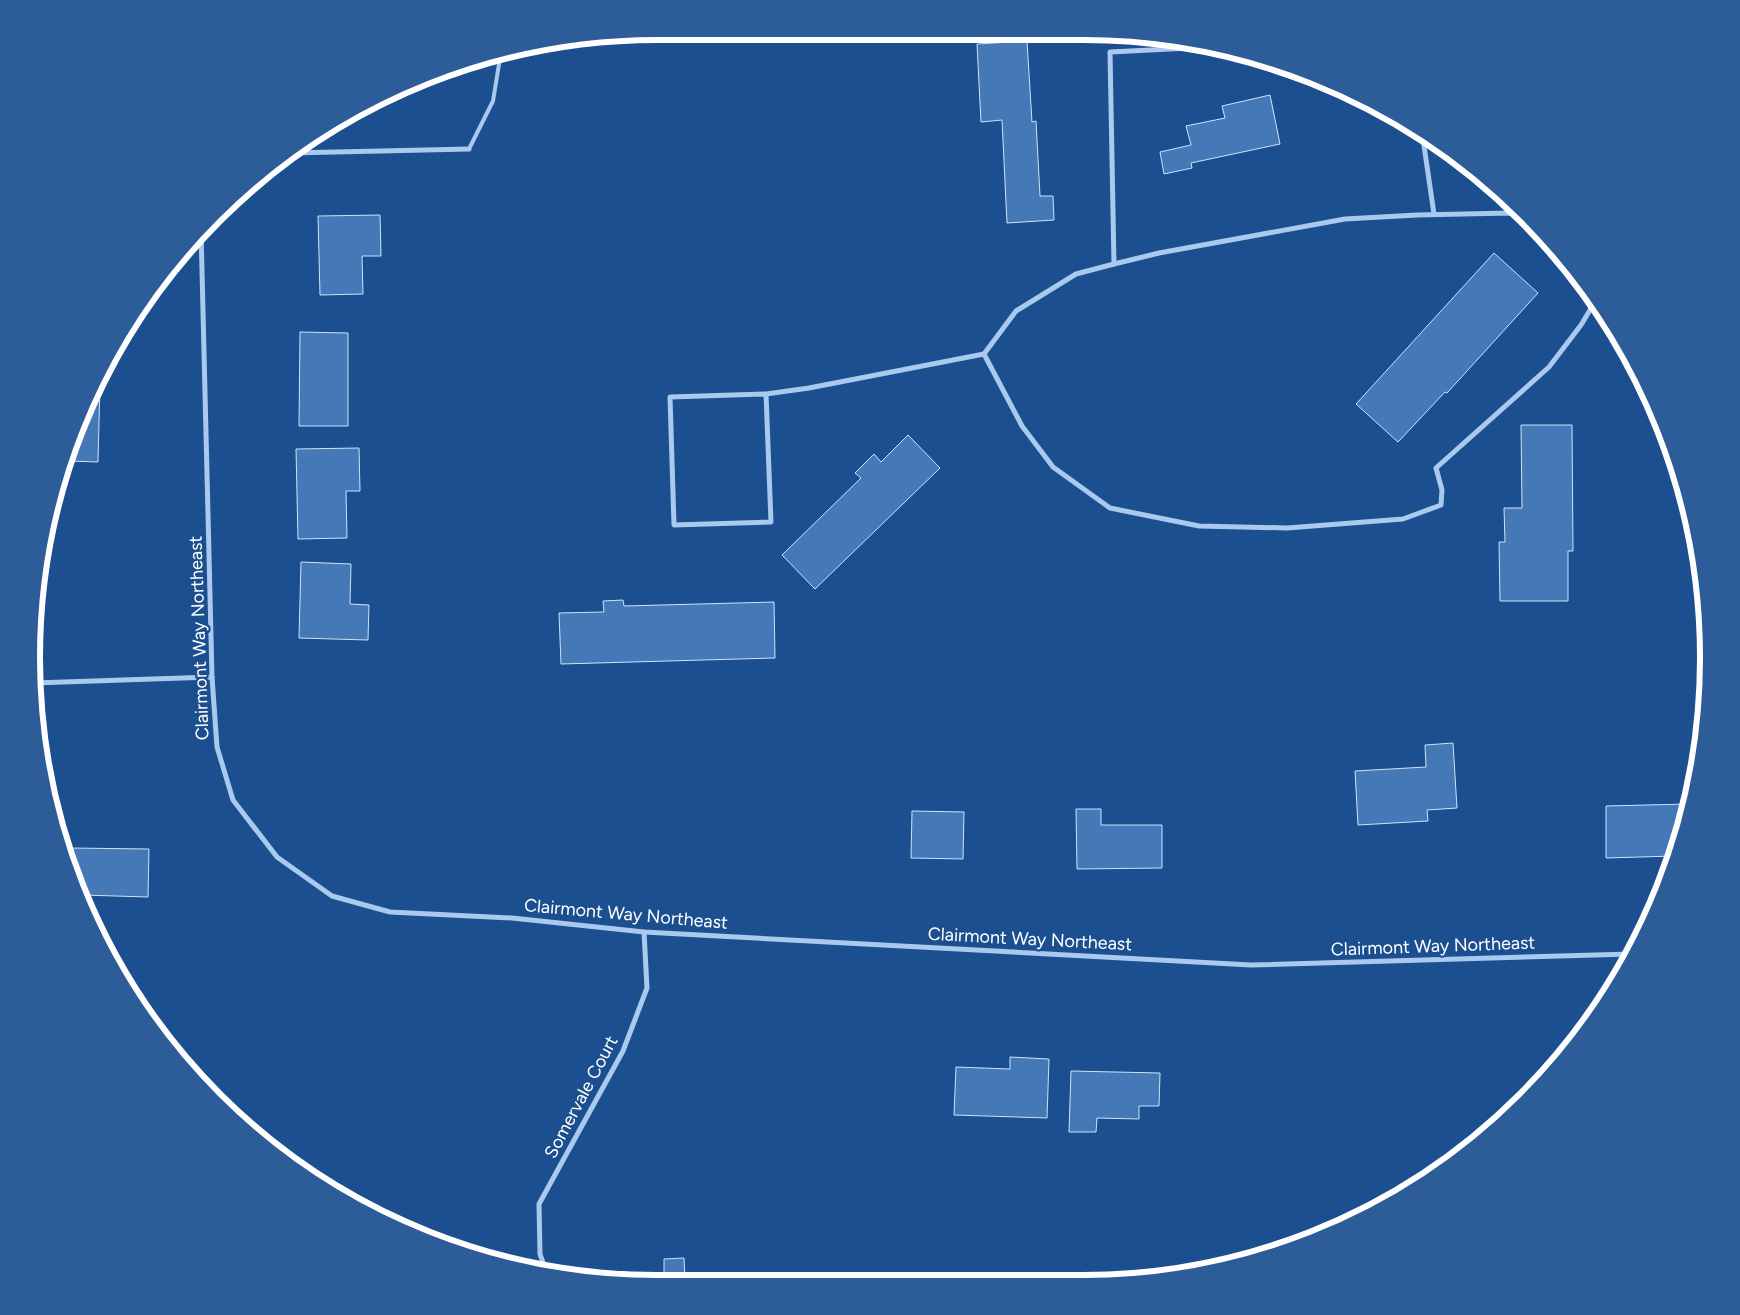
<svg xmlns="http://www.w3.org/2000/svg" width="1740" height="1315" viewBox="0 0 1740 1315" font-family="Figtree,sans-serif">
<style>
.building{fill:#4478b7;stroke:#cfe3fa}
.lines{fill:none;stroke-linecap:round;stroke-linejoin:round}
.lane{stroke:#a9c9ee;stroke-width:4}
.street{stroke:#a9c9ee;stroke-width:5}
.labels{text-anchor:middle;stroke-width:4.5;stroke-linejoin:round;paint-order:stroke}
.street-label{font-size:18px;fill:#fff;stroke:#1b4f8f}
.rim{fill:none;stroke:#fff;stroke-width:6}
</style>
<rect width="100%" height="100%" fill="#1b4f8f"/>
<g class="building">
<polygon points="1027,41 1032,122 1036,121 1040,196 1053,196 1054,220 1007,223 1002,120 981,122 977,44"/>
<polygon points="1270,95 1280,144 1191,163 1192,168 1164,174 1160,152 1191,145 1186,126 1225,118 1222,106"/>
<polygon points="380,215 381,256 362,256 363,294 320,295 318,216"/>
<polygon points="1494,253 1538,293 1447,393 1445,392 1398,442 1356,404"/>
<polygon points="300,332 348,333 348,426 299,426"/>
<polygon points="95,383 100,383 98,462 68,461"/>
<polygon points="1521,425 1572,425 1573,551 1568,551 1568,601 1500,601 1499,542 1505,542 1504,508 1522,508"/>
<polygon points="908,435 940,468 815,589 782,555 861,478 855,473 874,454 881,462"/>
<polygon points="359,448 360,491 346,491 347,538 298,539 296,449"/>
<polygon points="301,562 351,564 350,604 369,605 368,640 299,638"/>
<polygon points="623,600 624,606 774,602 775,658 561,664 559,613 604,612 603,601"/>
<polygon points="1453,743 1457,808 1427,810 1428,821 1358,825 1355,771 1426,767 1425,745"/>
<polygon points="1687,804 1687,810 1674,856 1606,858 1606,806"/>
<polygon points="1076,809 1101,809 1101,825 1162,825 1162,868 1077,869"/>
<polygon points="912,811 964,812 963,859 911,858"/>
<polygon points="71,848 149,849 148,897 82,895 70,871"/>
<polygon points="1010,1057 1049,1059 1047,1118 954,1115 956,1067 1010,1069"/>
<polygon points="1071,1071 1160,1073 1159,1106 1139,1106 1139,1119 1097,1118 1096,1132 1069,1132"/>
<polygon points="684,1258 685,1278 630,1278 630,1275 664,1275 664,1259"/>
</g>
<g class="lines">
<polyline class="lane" points="469,149 493,101 501,52"/>
<g class="street">
<polyline points="1422,132 1434,214"/>
<polyline points="291,153 469,149"/>
<polyline points="201,230 212,677 217,747 233,800 277,857 332,896 390,912 512,918 644,932 1251,965 1631,954"/>
<polyline points="1114,264 1110,52 1211,47"/>
<polyline points="984,354 1022,426 1053,467 1110,508 1199,526 1287,528 1403,519 1441,505 1442,490 1436,468 1549,367 1581,325 1596,300"/>
<polyline points="766,394 771,522 674,525 670,397 766,394 809,388 984,354 1016,311 1076,274 1114,264 1159,253 1345,219 1417,215 1510,213 1531,221"/>
<polyline points="34,683 212,677"/>
<polyline points="546,1271 540,1254 539,1204 623,1051 647,988 644,932"/>
</g>
</g>
<g class="labels">
<g class="street-label">
<text transform="translate(199 638) rotate(-92)" y="6">Clairmont Way Northeast</text>
<text transform="translate(626 914) rotate(5)" y="6">Clairmont Way Northeast</text>
<text transform="translate(1030 939) rotate(3)" y="6">Clairmont Way Northeast</text>
<text transform="translate(1433 946) rotate(-2)" y="6">Clairmont Way Northeast</text>
<text transform="translate(581 1097) rotate(-62)" y="6">Somervale Court</text>
</g>
</g>
<path d="M0 0H1740V1315H0ZM657 40H1083A617 617 0 0 1 1700 657V658A617 617 0 0 1 1083 1275H657A617 617 0 0 1 40 658V657A617 617 0 0 1 657 40Z" fill="#2d5d98" fill-rule="evenodd"/>
<path class="rim" d="M657 40H1083A617 617 0 0 1 1700 657V658A617 617 0 0 1 1083 1275H657A617 617 0 0 1 40 658V657A617 617 0 0 1 657 40Z"/>
</svg>
